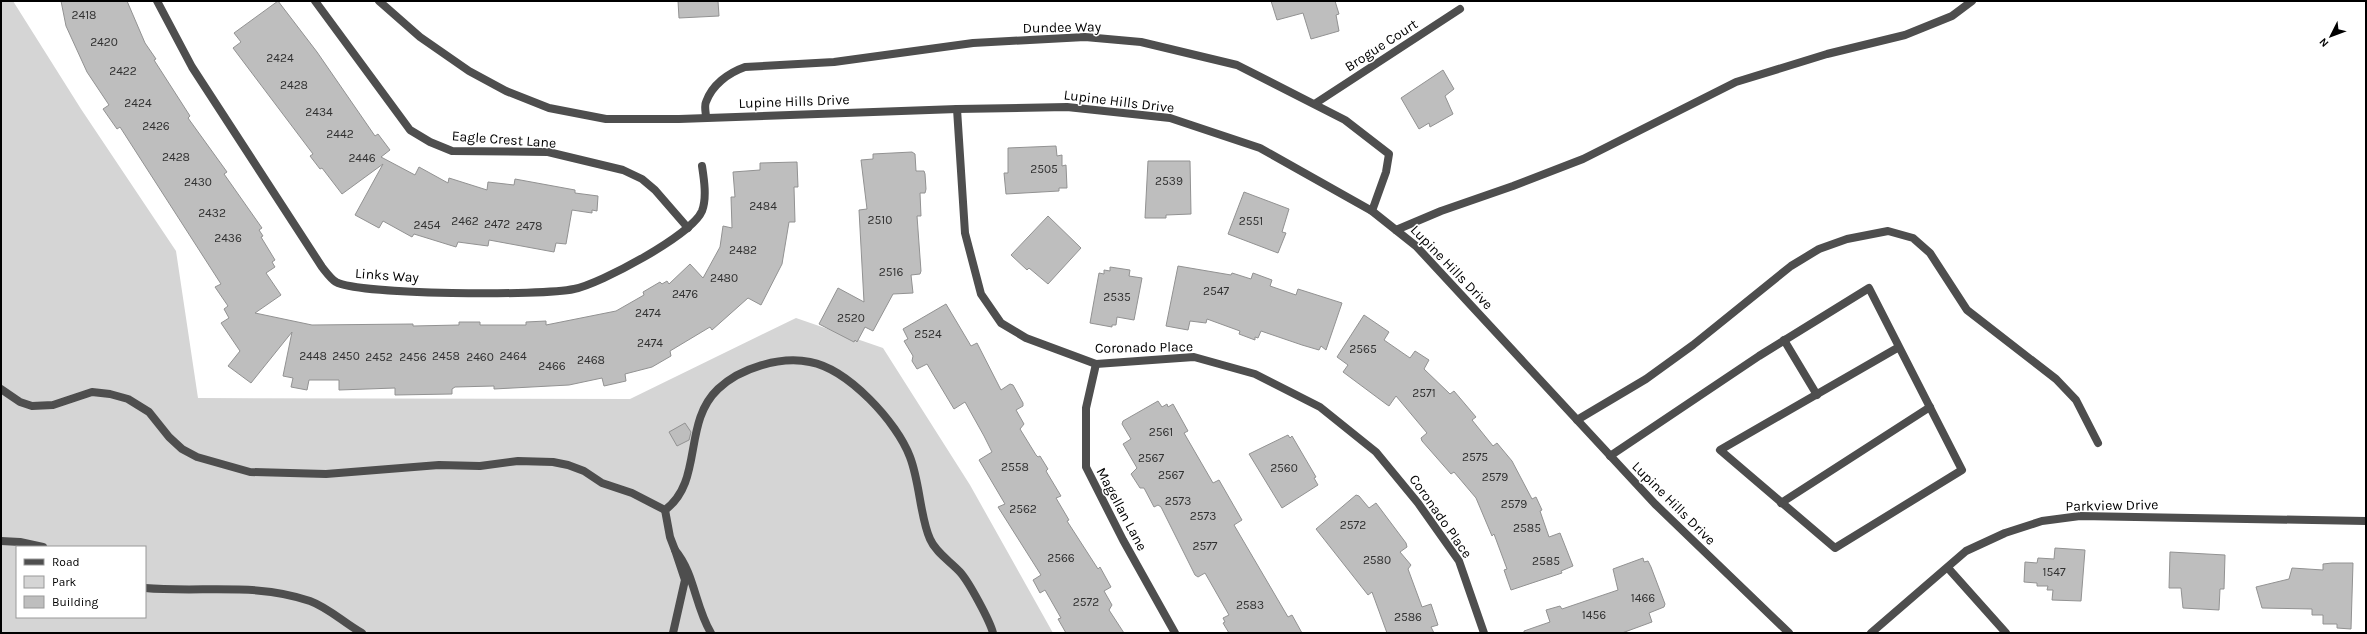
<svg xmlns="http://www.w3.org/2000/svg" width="2367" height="634" viewBox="0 0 2367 634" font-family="Karla,sans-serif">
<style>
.green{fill:#d5d5d5;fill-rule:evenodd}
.building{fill:#bebebe;stroke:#929292}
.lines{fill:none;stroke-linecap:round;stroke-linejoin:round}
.service{stroke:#4e4e4e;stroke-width:8}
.minor{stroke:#4e4e4e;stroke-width:8}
.tertiary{stroke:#4e4e4e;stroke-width:8}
.labels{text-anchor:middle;stroke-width:3;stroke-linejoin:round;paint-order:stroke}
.number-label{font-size:12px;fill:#303030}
.street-label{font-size:14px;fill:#000;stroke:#fff}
</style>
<rect width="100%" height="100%" fill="#fff"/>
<path class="green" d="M1,1H13L81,109L176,251L198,398L630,399L796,318L883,348L970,485L1053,633H1ZM17,547H145V617H17Z"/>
<g class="building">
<polygon points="61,1 127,1 145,43 156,59 154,60 190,116 188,118 227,172 224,174 262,228 259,230 263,236 261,237 275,260 272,262 275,267 266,273 281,295 255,313 312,325 413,324 413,326 459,325 459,322 480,322 480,325 526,325 526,322 546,321 546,325 616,311 644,295 643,292 660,282 662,284 667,281 669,284 690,264 703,278 720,247 723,226 732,228 731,197 735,197 733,172 760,170 760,163 797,162 798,187 794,187 795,222 789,222 782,264 761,305 748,298 712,330 710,327 670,351 671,356 652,367 625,374 626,381 604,386 602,378 569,385 494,389 494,386 455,387 452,389 452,394 395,395 395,388 339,390 339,380 309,380 307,390 291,387 293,378 283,376 292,332 251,383 228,366 240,351 221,323 229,318 224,309 228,306 215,287 221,284 120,127 117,129 103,109 109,105 87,72 66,26"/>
<polygon points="278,1 317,52 375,136 378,134 390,150 381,157 415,175 419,167 448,183 449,178 487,190 488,182 514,185 515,179 575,190 575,193 598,196 597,211 592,210 592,213 572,210 566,244 556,243 554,252 489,240 488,246 458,242 456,247 414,234 412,237 383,221 379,228 355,215 383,164 342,194 322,168 320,169 310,156 313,154 233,48 241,42 234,33"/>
<polygon points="678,1 718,1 719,16 679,18"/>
<polygon points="1271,1 1335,1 1339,14 1336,15 1339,31 1311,39 1303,13 1277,20"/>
<polygon points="1443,70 1454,89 1445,96 1453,114 1430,127 1429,123 1419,129 1401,98"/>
<polygon points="1056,146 1057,156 1062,155 1062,166 1066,165 1067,188 1059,188 1059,191 1006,194 1004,173 1008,173 1008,148"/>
<polygon points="912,152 915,154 916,171 924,171 925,174 926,189 925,193 920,193 921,216 917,216 921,271 920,274 911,275 913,293 893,294 873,331 865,327 857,342 855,340 854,342 819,324 838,288 864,302 859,210 867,209 861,160 873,159 873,154"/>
<polygon points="1148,161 1190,161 1191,214 1166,215 1166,218 1145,218"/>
<polygon points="1244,192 1289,209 1282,232 1286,233 1278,253 1228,234"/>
<polygon points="1048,216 1081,248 1048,284 1029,268 1027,270 1011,255"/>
<polygon points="1178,266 1231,275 1232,273 1251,279 1253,273 1272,280 1270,286 1296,295 1298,289 1342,303 1326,350 1321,346 1319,350 1302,345 1261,331 1258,338 1255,337 1255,340 1239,334 1240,331 1207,319 1206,323 1190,321 1188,330 1166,326"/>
<polygon points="1110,267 1130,270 1129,276 1142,278 1134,320 1117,317 1116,325 1112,325 1112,327 1090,323 1099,273 1104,274 1104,270 1110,271"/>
<polygon points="946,304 971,346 977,343 1001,390 1010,384 1013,385 1023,403 1023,406 1016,410 1024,424 1020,429 1036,455 1038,457 1040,456 1048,469 1046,471 1061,496 1056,498 1069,520 1067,521 1098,569 1100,567 1111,587 1104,591 1112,605 1109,610 1124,633 1066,633 1058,619 1061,618 1045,590 1040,593 1033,580 1041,575 998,507 1005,504 979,460 992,452 984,436 965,402 954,409 927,364 917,369 912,361 913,356 904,341 908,339 903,329"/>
<polygon points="1364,315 1389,332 1384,340 1410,358 1415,351 1429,360 1424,369 1450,394 1454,391 1476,417 1472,420 1493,446 1497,443 1512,461 1532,499 1536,497 1542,510 1540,511 1549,537 1560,533 1573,566 1561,571 1562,573 1511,590 1504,570 1507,569 1494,534 1492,536 1476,498 1454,472 1451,474 1422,441 1421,438 1427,433 1396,396 1389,406 1386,404 1343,372 1348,365 1337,357"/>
<polygon points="1158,401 1162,407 1167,404 1168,407 1173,404 1188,431 1184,433 1213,483 1219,480 1242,520 1234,525 1288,617 1292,615 1302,633 1229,633 1223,623 1225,622 1223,618 1229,615 1205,573 1198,577 1195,575 1161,507 1158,505 1154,507 1144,488 1140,488 1131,474 1137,468 1123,444 1131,439 1122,424 1123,421"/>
<polygon points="685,423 691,432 689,440 677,446 669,432"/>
<polygon points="1288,435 1290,438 1292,436 1316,477 1314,478 1318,485 1282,508 1249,454"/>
<polygon points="1356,495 1359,496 1369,508 1376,503 1406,543 1407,547 1400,552 1411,565 1408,569 1422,607 1431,604 1438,625 1431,627 1434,633 1387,633 1372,592 1368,595 1316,529"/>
<polygon points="2055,548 2085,550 2081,601 2052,600 2053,590 2047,590 2048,586 2037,586 2037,583 2024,582 2025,562 2037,563 2038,558 2054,559"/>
<polygon points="2170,552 2225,555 2224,589 2220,589 2219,610 2183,608 2181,588 2169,588"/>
<polygon points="1643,558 1644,562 1648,561 1651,567 1665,604 1664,607 1649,613 1652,622 1622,633 1524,633 1524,631 1550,622 1546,610 1560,606 1562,609 1618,590 1613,569"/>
<polygon points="2332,563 2353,563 2351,629 2337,628 2337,624 2323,624 2323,615 2312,615 2312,609 2262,608 2256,587 2289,579 2292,568 2323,570 2323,564"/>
</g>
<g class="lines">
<g class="service">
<polyline points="1396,230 1441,211 1513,186 1583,159 1736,82 1827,54 1905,35 1952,16 1972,1"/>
<polyline points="1784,340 1817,395"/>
<path d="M1,389L20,402L32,406L53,405L92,392L110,394L128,399L149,412L169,437L182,449L197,457L250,472L326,474L439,465L480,466L518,461L553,462L568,465L584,471L602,483L632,493L665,510C704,481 682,423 718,389C740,368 780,356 810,362C848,369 897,422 910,457C920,483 920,517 930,539C936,553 950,561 960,572C969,582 990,621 993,633"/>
<polyline points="1577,420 1646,379 1693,345 1791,266 1819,249 1847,239 1888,231 1913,238 1930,253 1967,310 2056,379 2076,400 2098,443"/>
<polyline points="1610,456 1759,356 1869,288 1962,470 1835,548 1720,450 1899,347"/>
<polyline points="1781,503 1930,407"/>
<polyline points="665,510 670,537 675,550"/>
<polyline points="1,541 20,542 43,547"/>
<path d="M145,588C200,593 256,582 310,601C329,608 344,623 362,633"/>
<path d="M673,633L685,580L675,550C695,574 695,607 711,633"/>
</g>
<g class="minor">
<path d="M157,1L192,67L322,267C326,272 331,279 336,282C359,295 543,296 574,289C600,284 692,235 702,211C707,198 704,179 702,166"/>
<polyline points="315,1 410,130 430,142 452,151 548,152 623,170 642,179 655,190 688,228"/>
<polyline points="1316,103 1460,9"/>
<polyline points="957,109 965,233 981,294 1001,323 1026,338 1096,364 1194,357 1255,374 1320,407 1376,452 1418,503 1459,561 1484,633"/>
<path d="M706,117C706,113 704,106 706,102C712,85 728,73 745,67L834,62L973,43L1085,37L1141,42L1237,65L1345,120L1389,154L1386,172L1372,211"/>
<polyline points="1096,364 1086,408 1086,467 1123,540 1175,633"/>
<polyline points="1948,568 2006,633"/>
<polyline points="1871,633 1966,551 2005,533 2042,521 2080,516 2366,521"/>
</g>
<polyline class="tertiary" points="379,1 420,37 469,71 506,91 549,108 606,119 679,119 957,109 1067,107 1170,118 1260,148 1372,211 1416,246 1655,504 1789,633"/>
</g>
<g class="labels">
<g class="number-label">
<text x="84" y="19">2418</text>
<text x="104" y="46">2420</text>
<text x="280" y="62">2424</text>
<text x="123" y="75">2422</text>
<text x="294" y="89">2428</text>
<text x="138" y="107">2424</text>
<text x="319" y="116">2434</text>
<text x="156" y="130">2426</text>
<text x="340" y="138">2442</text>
<text x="176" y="161">2428</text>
<text x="362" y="162">2446</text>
<text x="1044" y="173">2505</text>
<text x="1169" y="185">2539</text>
<text x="198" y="186">2430</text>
<text x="763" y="210">2484</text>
<text x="212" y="217">2432</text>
<text x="880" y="224">2510</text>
<text x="465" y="225">2462</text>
<text x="1251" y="225">2551</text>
<text x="497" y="228">2472</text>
<text x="427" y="229">2454</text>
<text x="529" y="230">2478</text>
<text x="228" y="242">2436</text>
<text x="743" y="254">2482</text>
<text x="891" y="276">2516</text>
<text x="724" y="282">2480</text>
<text x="1216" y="295">2547</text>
<text x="685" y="298">2476</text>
<text x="1117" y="301">2535</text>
<text x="648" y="317">2474</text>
<text x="851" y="322">2520</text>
<text x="928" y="338">2524</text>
<text x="650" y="347">2474</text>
<text x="1363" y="353">2565</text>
<text x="313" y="360">2448</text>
<text x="346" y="360">2450</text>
<text x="446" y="360">2458</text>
<text x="513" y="360">2464</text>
<text x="379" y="361">2452</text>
<text x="413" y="361">2456</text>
<text x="480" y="361">2460</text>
<text x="591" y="364">2468</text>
<text x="552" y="370">2466</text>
<text x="1424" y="397">2571</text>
<text x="1161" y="436">2561</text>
<text x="1475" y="461">2575</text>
<text x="1151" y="462">2567</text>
<text x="1015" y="471">2558</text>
<text x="1284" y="472">2560</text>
<text x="1171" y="479">2567</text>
<text x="1495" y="481">2579</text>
<text x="1178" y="505">2573</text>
<text x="1514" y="508">2579</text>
<text x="1023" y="513">2562</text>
<text x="1203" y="520">2573</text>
<text x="1353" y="529">2572</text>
<text x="1527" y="532">2585</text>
<text x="1205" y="550">2577</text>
<text x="1061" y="562">2566</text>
<text x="1377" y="564">2580</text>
<text x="1546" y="565">2585</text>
<text x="2054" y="576">1547</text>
<text x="1643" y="602">1466</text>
<text x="1086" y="606">2572</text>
<text x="1250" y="609">2583</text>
<text x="1594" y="619">1456</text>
<text x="1408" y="621">2586</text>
</g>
<g class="street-label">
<text transform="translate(1062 27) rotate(-1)" y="5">Dundee Way</text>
<text transform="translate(1381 45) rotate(-33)" y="5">Brogue Court</text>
<text transform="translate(794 101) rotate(-2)" y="5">Lupine Hills Drive</text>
<text transform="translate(1119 101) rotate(7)" y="5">Lupine Hills Drive</text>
<text transform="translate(504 139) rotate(4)" y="5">Eagle Crest Lane</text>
<text transform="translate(1452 267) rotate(46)" y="5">Lupine Hills Drive</text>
<text transform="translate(387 275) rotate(4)" y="5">Links Way</text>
<text transform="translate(1144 347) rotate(-1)" y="5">Coronado Place</text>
<text transform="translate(1674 503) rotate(45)" y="5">Lupine Hills Drive</text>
<text transform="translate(2112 505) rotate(-1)" y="5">Parkview Drive</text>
<text transform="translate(1122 509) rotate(62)" y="5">Magellan Lane</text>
<text transform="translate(1441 516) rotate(55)" y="5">Coronado Place</text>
</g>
</g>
<rect width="2367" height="634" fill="none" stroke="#000000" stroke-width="4"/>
<rect x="16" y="546" width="130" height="72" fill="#ffffff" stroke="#999999"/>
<rect x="24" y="559" width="20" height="6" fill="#4e4e4e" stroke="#999999"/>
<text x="52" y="566" font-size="12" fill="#000000">Road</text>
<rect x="24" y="576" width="20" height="12" fill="#d5d5d5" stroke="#999999"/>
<text x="52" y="586" font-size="12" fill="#000000">Park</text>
<rect x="24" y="596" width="20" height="12" fill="#bebebe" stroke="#999999"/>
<text x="52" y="606" font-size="12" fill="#000000">Building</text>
<g transform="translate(2331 36) rotate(228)" stroke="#ffffff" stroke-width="3" paint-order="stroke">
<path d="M0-3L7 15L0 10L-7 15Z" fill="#000000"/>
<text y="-6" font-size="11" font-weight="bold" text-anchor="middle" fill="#000000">N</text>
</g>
</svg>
